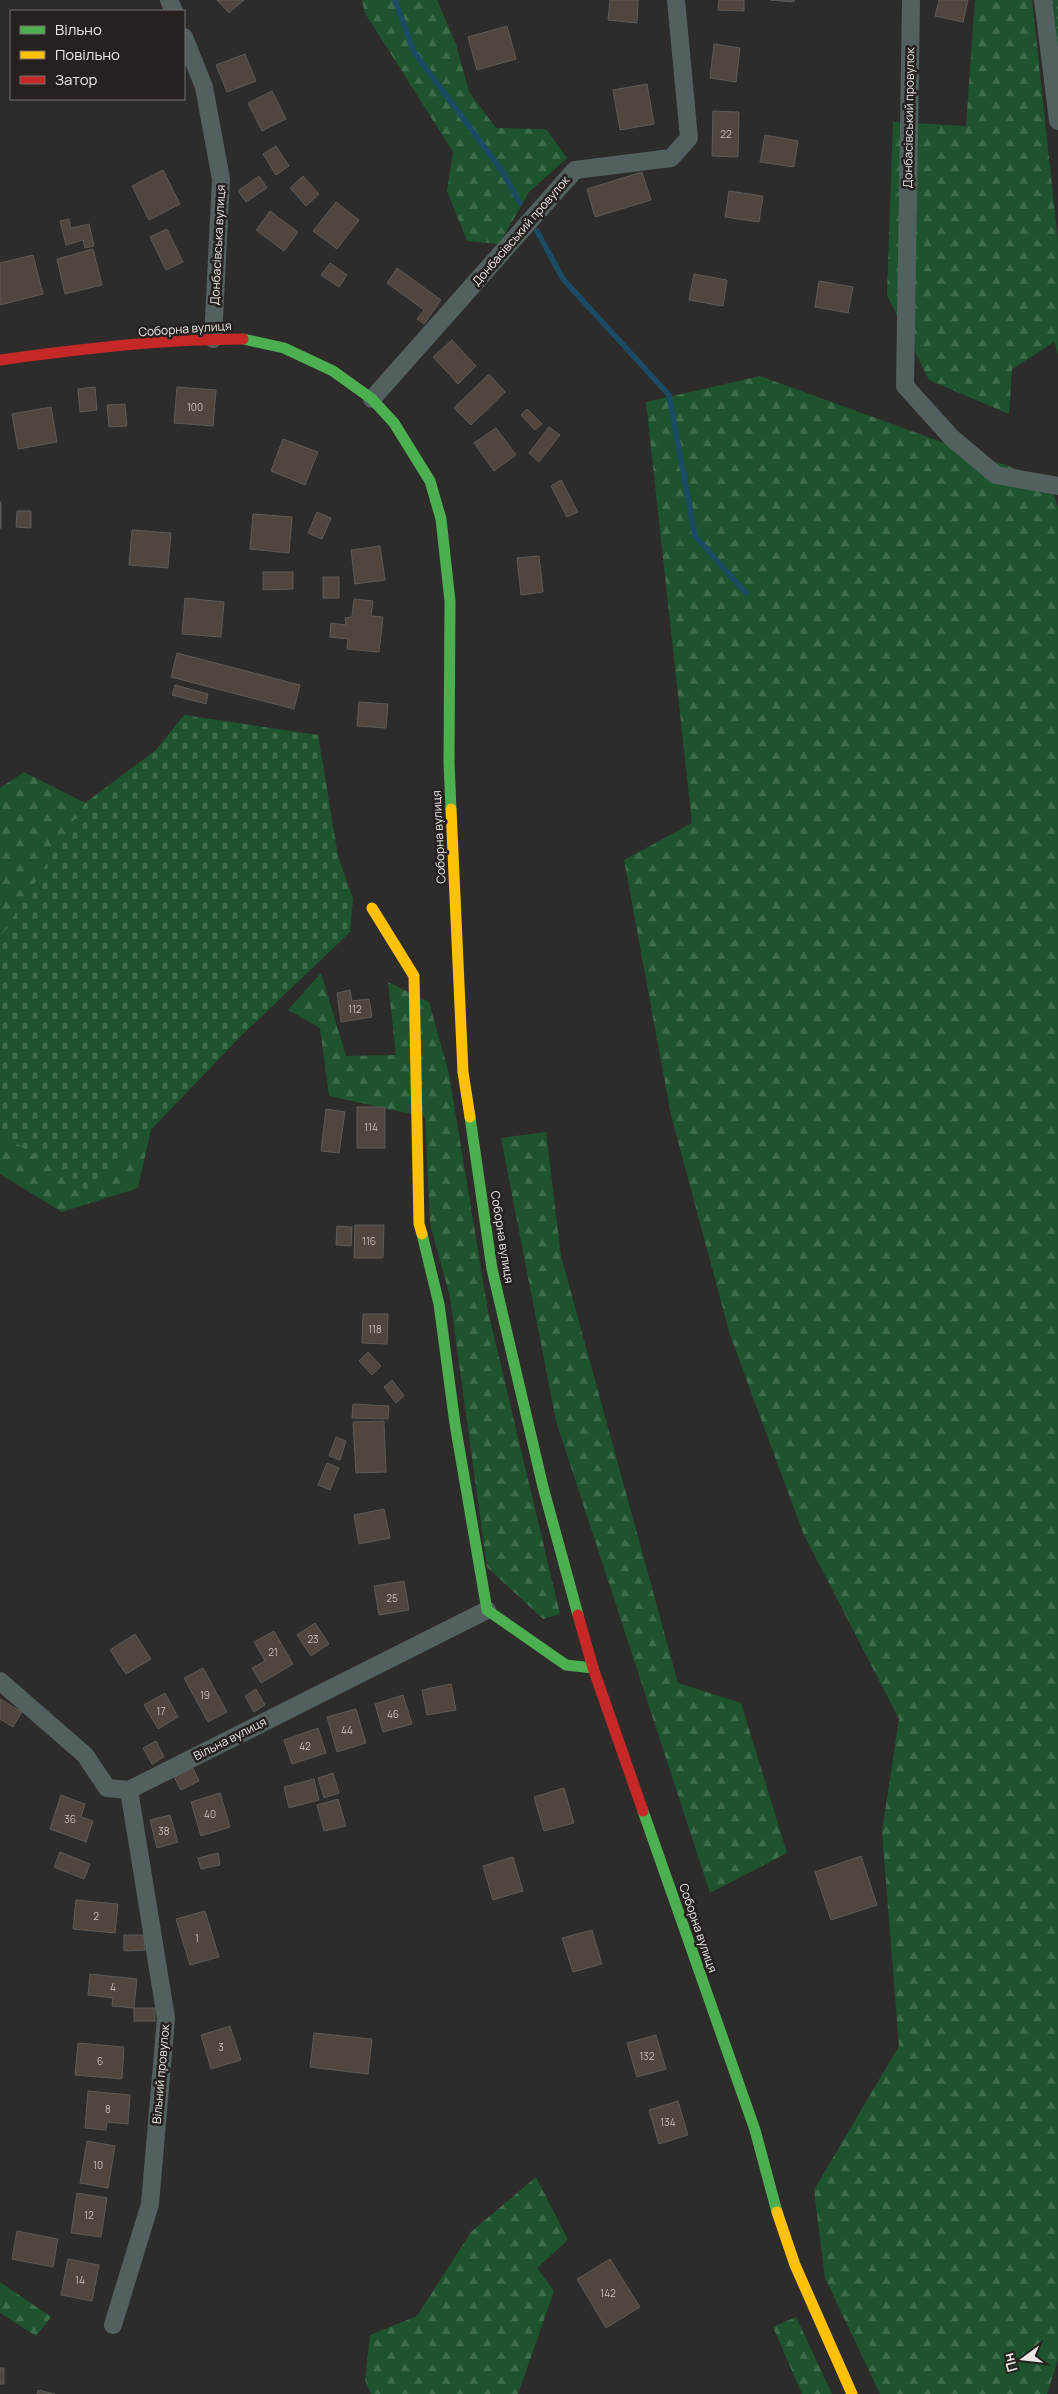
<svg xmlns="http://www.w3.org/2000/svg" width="1058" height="2394" viewBox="0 0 1058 2394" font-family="Manrope,sans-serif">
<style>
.green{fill:url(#green-dots)}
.forest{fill:url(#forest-firs)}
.cemetery{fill:url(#cemetery-stones)}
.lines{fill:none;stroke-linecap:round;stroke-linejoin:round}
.stream{stroke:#1b4b65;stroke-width:5.5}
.building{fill:#51463d;stroke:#5c5a58}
.street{stroke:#526060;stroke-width:18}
.fast{stroke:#4caf50;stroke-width:11}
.slow{stroke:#ffc107;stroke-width:11}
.jam{stroke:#c62828;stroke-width:11}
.labels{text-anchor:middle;stroke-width:5;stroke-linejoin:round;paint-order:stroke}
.number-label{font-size:10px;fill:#c4bfbb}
.street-label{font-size:12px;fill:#eae7e5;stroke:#26211f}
</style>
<defs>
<pattern id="green-dots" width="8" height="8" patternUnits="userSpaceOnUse" patternTransform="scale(1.25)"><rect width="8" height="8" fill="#1d542d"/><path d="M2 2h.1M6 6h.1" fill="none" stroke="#3e6d4b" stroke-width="1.8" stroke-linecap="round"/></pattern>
<pattern id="forest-firs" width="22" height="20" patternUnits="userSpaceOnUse" patternTransform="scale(1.25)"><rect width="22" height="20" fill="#1d542d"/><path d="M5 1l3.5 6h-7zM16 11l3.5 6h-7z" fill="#3e6d4b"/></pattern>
<pattern id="cemetery-stones" width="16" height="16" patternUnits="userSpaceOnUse" patternTransform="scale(1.25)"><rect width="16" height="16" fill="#1d542d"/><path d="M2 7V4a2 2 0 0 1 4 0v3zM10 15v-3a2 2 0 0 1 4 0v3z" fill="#3e6d4b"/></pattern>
</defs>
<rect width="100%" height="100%" fill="#2e2c2a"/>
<polygon class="green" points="1048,0 1058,0 1058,77"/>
<g class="forest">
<polygon points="362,0 437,0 456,44 469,92 496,128 546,129 567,158 529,192 499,244 467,241 447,191 453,152 365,13"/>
<polygon points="975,0 1032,0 1058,242 1058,354 1054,342 1012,369 1009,414 929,380 887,295 893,122 966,126"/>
<polygon points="760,376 1049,481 1058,507 1058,2360 1047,2394 880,2394 825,2278 814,2190 899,2046 882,1832 899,1719 803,1533 730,1335 671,1115 624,860 692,823 646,402"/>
<polygon points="24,772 85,803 70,927 160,1088 138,1188 62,1212 0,1174 0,788"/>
<polygon points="321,973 346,1056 396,1055 388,982 429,1002 449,1074 488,1311 560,1614 543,1619 487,1567 450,1297 430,1223 425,1117 329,1096 320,1028 288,1010"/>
<polygon points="546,1132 561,1256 678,1683 741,1703 787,1853 710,1893 556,1421 501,1138"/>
<polygon points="536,2177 568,2240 537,2268 554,2291 518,2394 371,2394 365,2380 370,2335 417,2316 471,2232"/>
<polygon points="0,2282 51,2317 36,2336 0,2313"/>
<polygon points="796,2317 832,2394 802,2394 773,2327"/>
</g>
<polygon class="cemetery" points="184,715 318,735 338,856 353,899 350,932 239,1038 90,1193 0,1132 0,938 85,803 156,750"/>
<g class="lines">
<g class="stream">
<polyline points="395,0 414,52 502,171 520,203"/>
<polyline points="537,231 563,279 669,395 695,536 746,593"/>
</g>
</g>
<g class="building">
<polygon points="217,0 244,0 229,13"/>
<polygon points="610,0 638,0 637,23 608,20"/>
<polygon points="719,0 744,0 744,11 718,10"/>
<polygon points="770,0 794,0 794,2"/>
<polygon points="939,0 968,0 963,22 935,16"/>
<polygon points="507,26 516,59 477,70 468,37"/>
<polygon points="714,44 740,48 736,82 710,78"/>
<polygon points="245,54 256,81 227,92 216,65"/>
<polygon points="647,84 654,124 620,130 613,90"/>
<polygon points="272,91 286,119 262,131 248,103"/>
<polygon points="713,111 739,112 738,157 712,156"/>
<polygon points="765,135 798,141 794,167 760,162"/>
<polygon points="276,146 289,166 276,175 263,154"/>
<polygon points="163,170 180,204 149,220 132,186"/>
<polygon points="642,172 651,200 595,217 587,189"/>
<polygon points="259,176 267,188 246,202 238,191"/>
<polygon points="303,176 319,194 306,206 290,188"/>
<polygon points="729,191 763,196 759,222 725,217"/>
<polygon points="336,202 359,220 337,249 313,231"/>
<polygon points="270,211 298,232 284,251 256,230"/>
<polygon points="69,219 71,228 89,224 94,246 85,248 83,240 66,245 60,221"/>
<polygon points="167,229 183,262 166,270 150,237"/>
<polygon points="93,249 102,285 65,294 57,259"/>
<polygon points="33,255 43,294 0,305 0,263"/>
<polygon points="330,263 347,275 339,287 321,275"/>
<polygon points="397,268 441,300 424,324 417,319 424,310 387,283"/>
<polygon points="694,274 727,280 723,306 689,300"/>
<polygon points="819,281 853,287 848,313 815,307"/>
<polygon points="452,340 476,366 458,384 433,357"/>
<polygon points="489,374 505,392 471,425 454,408"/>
<polygon points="95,387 97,410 80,412 78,389"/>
<polygon points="177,387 216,390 213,426 174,423"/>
<polygon points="125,404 127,426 109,427 107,405"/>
<polygon points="51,407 57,442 18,449 12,414"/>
<polygon points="527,409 542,424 535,430 521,415"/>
<polygon points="549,427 560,435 539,462 529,453"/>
<polygon points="496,428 516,455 494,471 474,443"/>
<polygon points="283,439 318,452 305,485 271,471"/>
<polygon points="561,480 578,512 567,517 551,486"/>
<rect x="0" y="502" width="1" height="26"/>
<polygon points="17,511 31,511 31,528 16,527"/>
<polygon points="317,512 331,518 322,539 308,533"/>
<polygon points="253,514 292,517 289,553 250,549"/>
<polygon points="132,530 171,533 168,568 129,565"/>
<polygon points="380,546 385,580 355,584 351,550"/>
<polygon points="539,556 543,592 521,595 517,558"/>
<polygon points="263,572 293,572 293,589 263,590"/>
<rect x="323" y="577" width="16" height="21"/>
<polygon points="185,598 224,602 221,637 182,634"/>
<polygon points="354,599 373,601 371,616 383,617 379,652 347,649 348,639 330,637 331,623 346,625 345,618 352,617"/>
<polygon points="177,653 300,685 294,709 171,677"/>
<polygon points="175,685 208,694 206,704 172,695"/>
<polygon points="359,702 388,704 386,728 357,726"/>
<polygon points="350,990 352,1001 369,999 372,1017 341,1022 337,993"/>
<rect x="357" y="1107" width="28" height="41"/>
<polygon points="326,1109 345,1112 339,1153 321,1151"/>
<polygon points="355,1225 384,1225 383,1258 354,1258"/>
<polygon points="337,1226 352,1227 351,1246 336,1245"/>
<polygon points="363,1314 388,1314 387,1344 362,1343"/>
<polygon points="368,1352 381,1366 372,1375 359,1361"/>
<polygon points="392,1380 404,1396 396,1403 384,1387"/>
<polygon points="353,1404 389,1406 388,1419 352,1418"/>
<polygon points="384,1421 386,1472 356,1473 353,1422"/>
<polygon points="336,1437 346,1441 340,1460 329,1456"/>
<polygon points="327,1463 339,1468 330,1490 318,1485"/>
<polygon points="384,1509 390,1538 359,1544 354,1515"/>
<polygon points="404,1581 409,1610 379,1615 374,1586"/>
<polygon points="315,1623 329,1644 311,1656 297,1635"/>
<polygon points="274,1631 293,1664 261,1683 252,1668 265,1661 254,1642"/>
<polygon points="135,1634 151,1659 126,1674 110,1650"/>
<polygon points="203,1668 227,1712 208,1722 184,1678"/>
<polygon points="451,1684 456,1710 427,1715 422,1690"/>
<polygon points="256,1689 265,1705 254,1712 245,1696"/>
<polygon points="165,1693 178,1717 158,1729 144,1705"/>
<polygon points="403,1695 412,1724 383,1732 375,1704"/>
<polygon points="0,1699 22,1712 13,1727 0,1719"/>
<polygon points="356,1709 366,1743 337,1752 327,1717"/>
<polygon points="318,1728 326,1753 292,1764 284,1740"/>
<polygon points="156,1741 164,1757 152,1764 143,1748"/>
<polygon points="193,1768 199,1781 181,1790 174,1777"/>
<polygon points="333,1773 339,1793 324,1798 318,1778"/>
<polygon points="314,1779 319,1800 289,1808 284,1787"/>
<polygon points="564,1788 574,1823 544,1831 534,1797"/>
<polygon points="220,1793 230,1827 201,1836 191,1802"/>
<polygon points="61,1795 85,1804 81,1817 93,1821 86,1842 50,1829"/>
<polygon points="338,1799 346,1826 324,1831 317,1805"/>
<polygon points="170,1815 178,1842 157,1848 150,1820"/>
<polygon points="60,1852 90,1864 84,1879 54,1867"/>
<polygon points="218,1853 220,1865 201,1869 198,1858"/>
<polygon points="861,1856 877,1905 831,1920 815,1872"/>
<polygon points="513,1857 523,1891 493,1900 483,1866"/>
<polygon points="76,1900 118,1904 115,1933 73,1929"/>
<polygon points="205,1911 219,1957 190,1965 176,1919"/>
<polygon points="592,1930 602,1964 573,1972 562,1938"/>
<polygon points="124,1935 144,1935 145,1950 124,1951"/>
<polygon points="90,1974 137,1979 134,2008 112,2006 113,1998 88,1995"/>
<rect x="134" y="2008" width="21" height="13"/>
<polygon points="230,2026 241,2060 211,2069 201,2035"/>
<polygon points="314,2033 372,2039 368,2074 310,2067"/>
<polygon points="656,2035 666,2069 637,2077 627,2043"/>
<polygon points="78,2043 124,2047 122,2079 75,2075"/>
<polygon points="88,2091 130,2095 128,2124 107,2122 106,2130 85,2128"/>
<polygon points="678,2101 688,2135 659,2144 649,2110"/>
<polygon points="87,2141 115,2146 108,2188 80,2183"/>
<polygon points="77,2193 107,2198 101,2237 71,2233"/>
<polygon points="17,2231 58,2239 53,2267 12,2259"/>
<polygon points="68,2259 99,2265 92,2301 61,2295"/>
<polygon points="610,2259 640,2307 606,2328 577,2279"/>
<rect x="0" y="2368" width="4" height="16"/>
<polygon points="38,2390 55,2394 37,2394"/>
</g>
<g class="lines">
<g class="street">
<polyline points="169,0 174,11"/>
<polyline points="911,0 905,386 952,438 996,475 1058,486"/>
<polyline points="1043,0 1058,121"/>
<polyline points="184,37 204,87 221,179 213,339"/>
<polyline points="372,399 575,170 671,158 689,138 676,0"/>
<polyline points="0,1681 85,1755 107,1788 129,1790 487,1610"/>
<polyline points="113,2325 150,2204 166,2018 129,1790"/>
</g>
<g class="fast">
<polyline points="243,339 284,348 333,371 372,399 394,423 430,481 441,519 450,601 449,762 451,809"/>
<polyline points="470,1117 492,1269 543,1487 578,1615"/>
<polyline points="422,1234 439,1304 455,1424 487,1610 566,1665 593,1668"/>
<polyline points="643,1811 755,2130 777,2212"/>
</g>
<g class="slow">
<polyline points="451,809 463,1072 470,1117"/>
<polyline points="372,908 414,976 419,1224 422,1234"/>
<polyline points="777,2212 795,2265 852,2394"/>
</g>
<g class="jam">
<path d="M0,360C80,349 163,339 243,339"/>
<polyline points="578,1615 593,1668 643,1811"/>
</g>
</g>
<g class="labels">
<g class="number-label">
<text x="726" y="138">22</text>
<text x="195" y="411">100</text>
<text x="355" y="1013">112</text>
<text x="371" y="1131">114</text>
<text x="369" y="1245">116</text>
<text x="375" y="1333">118</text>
<text x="392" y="1602">25</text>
<text x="313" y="1643">23</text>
<text x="273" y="1656">21</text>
<text x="205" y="1699">19</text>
<text x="161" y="1715">17</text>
<text x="393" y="1718">46</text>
<text x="347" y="1734">44</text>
<text x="305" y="1750">42</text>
<text x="210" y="1818">40</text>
<text x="70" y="1823">36</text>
<text x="164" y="1835">38</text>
<text x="96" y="1920">2</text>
<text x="197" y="1942">1</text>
<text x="113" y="1991">4</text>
<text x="221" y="2051">3</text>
<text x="647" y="2060">132</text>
<text x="100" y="2065">6</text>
<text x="108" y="2113">8</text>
<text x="668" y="2126">134</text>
<text x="98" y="2169">10</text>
<text x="89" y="2219">12</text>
<text x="80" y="2284">14</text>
<text x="608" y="2297">142</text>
</g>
<g class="street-label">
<text transform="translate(909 118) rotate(-89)" y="4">Донбасівський провулок</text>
<text transform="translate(521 231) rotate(-49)" y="4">Донбасівський провулок</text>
<text transform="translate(218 245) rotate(-87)" y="4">Донбасівська вулиця</text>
<text transform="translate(185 329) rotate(-4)" y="4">Соборна вулиця</text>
<text transform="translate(439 837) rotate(-93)" y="4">Соборна вулиця</text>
<text transform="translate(502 1237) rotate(81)" y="4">Соборна вулиця</text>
<text transform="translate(230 1739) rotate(-27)" y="4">Вільна вулиця</text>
<text transform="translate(698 1928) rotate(71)" y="4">Соборна вулиця</text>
<text transform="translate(161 2074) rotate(-85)" y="4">Вільний провулок</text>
</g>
</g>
<rect x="10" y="10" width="175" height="90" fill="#26211f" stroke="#74706e"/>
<rect x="20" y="26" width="25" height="8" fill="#4caf50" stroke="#74706e"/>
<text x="55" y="35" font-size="15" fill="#eae7e5">Вільно</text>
<rect x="20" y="51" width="25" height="8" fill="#ffc107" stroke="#74706e"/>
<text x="55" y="60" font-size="15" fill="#eae7e5">Повільно</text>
<rect x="20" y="76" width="25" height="8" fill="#c62828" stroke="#74706e"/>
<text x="55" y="85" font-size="15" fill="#eae7e5">Затор</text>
<g transform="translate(1023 2359) rotate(255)" stroke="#26211f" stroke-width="4" paint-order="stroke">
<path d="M0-4L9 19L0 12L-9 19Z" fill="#eae7e5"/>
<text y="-8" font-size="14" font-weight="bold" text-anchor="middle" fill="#eae7e5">Пн</text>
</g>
</svg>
